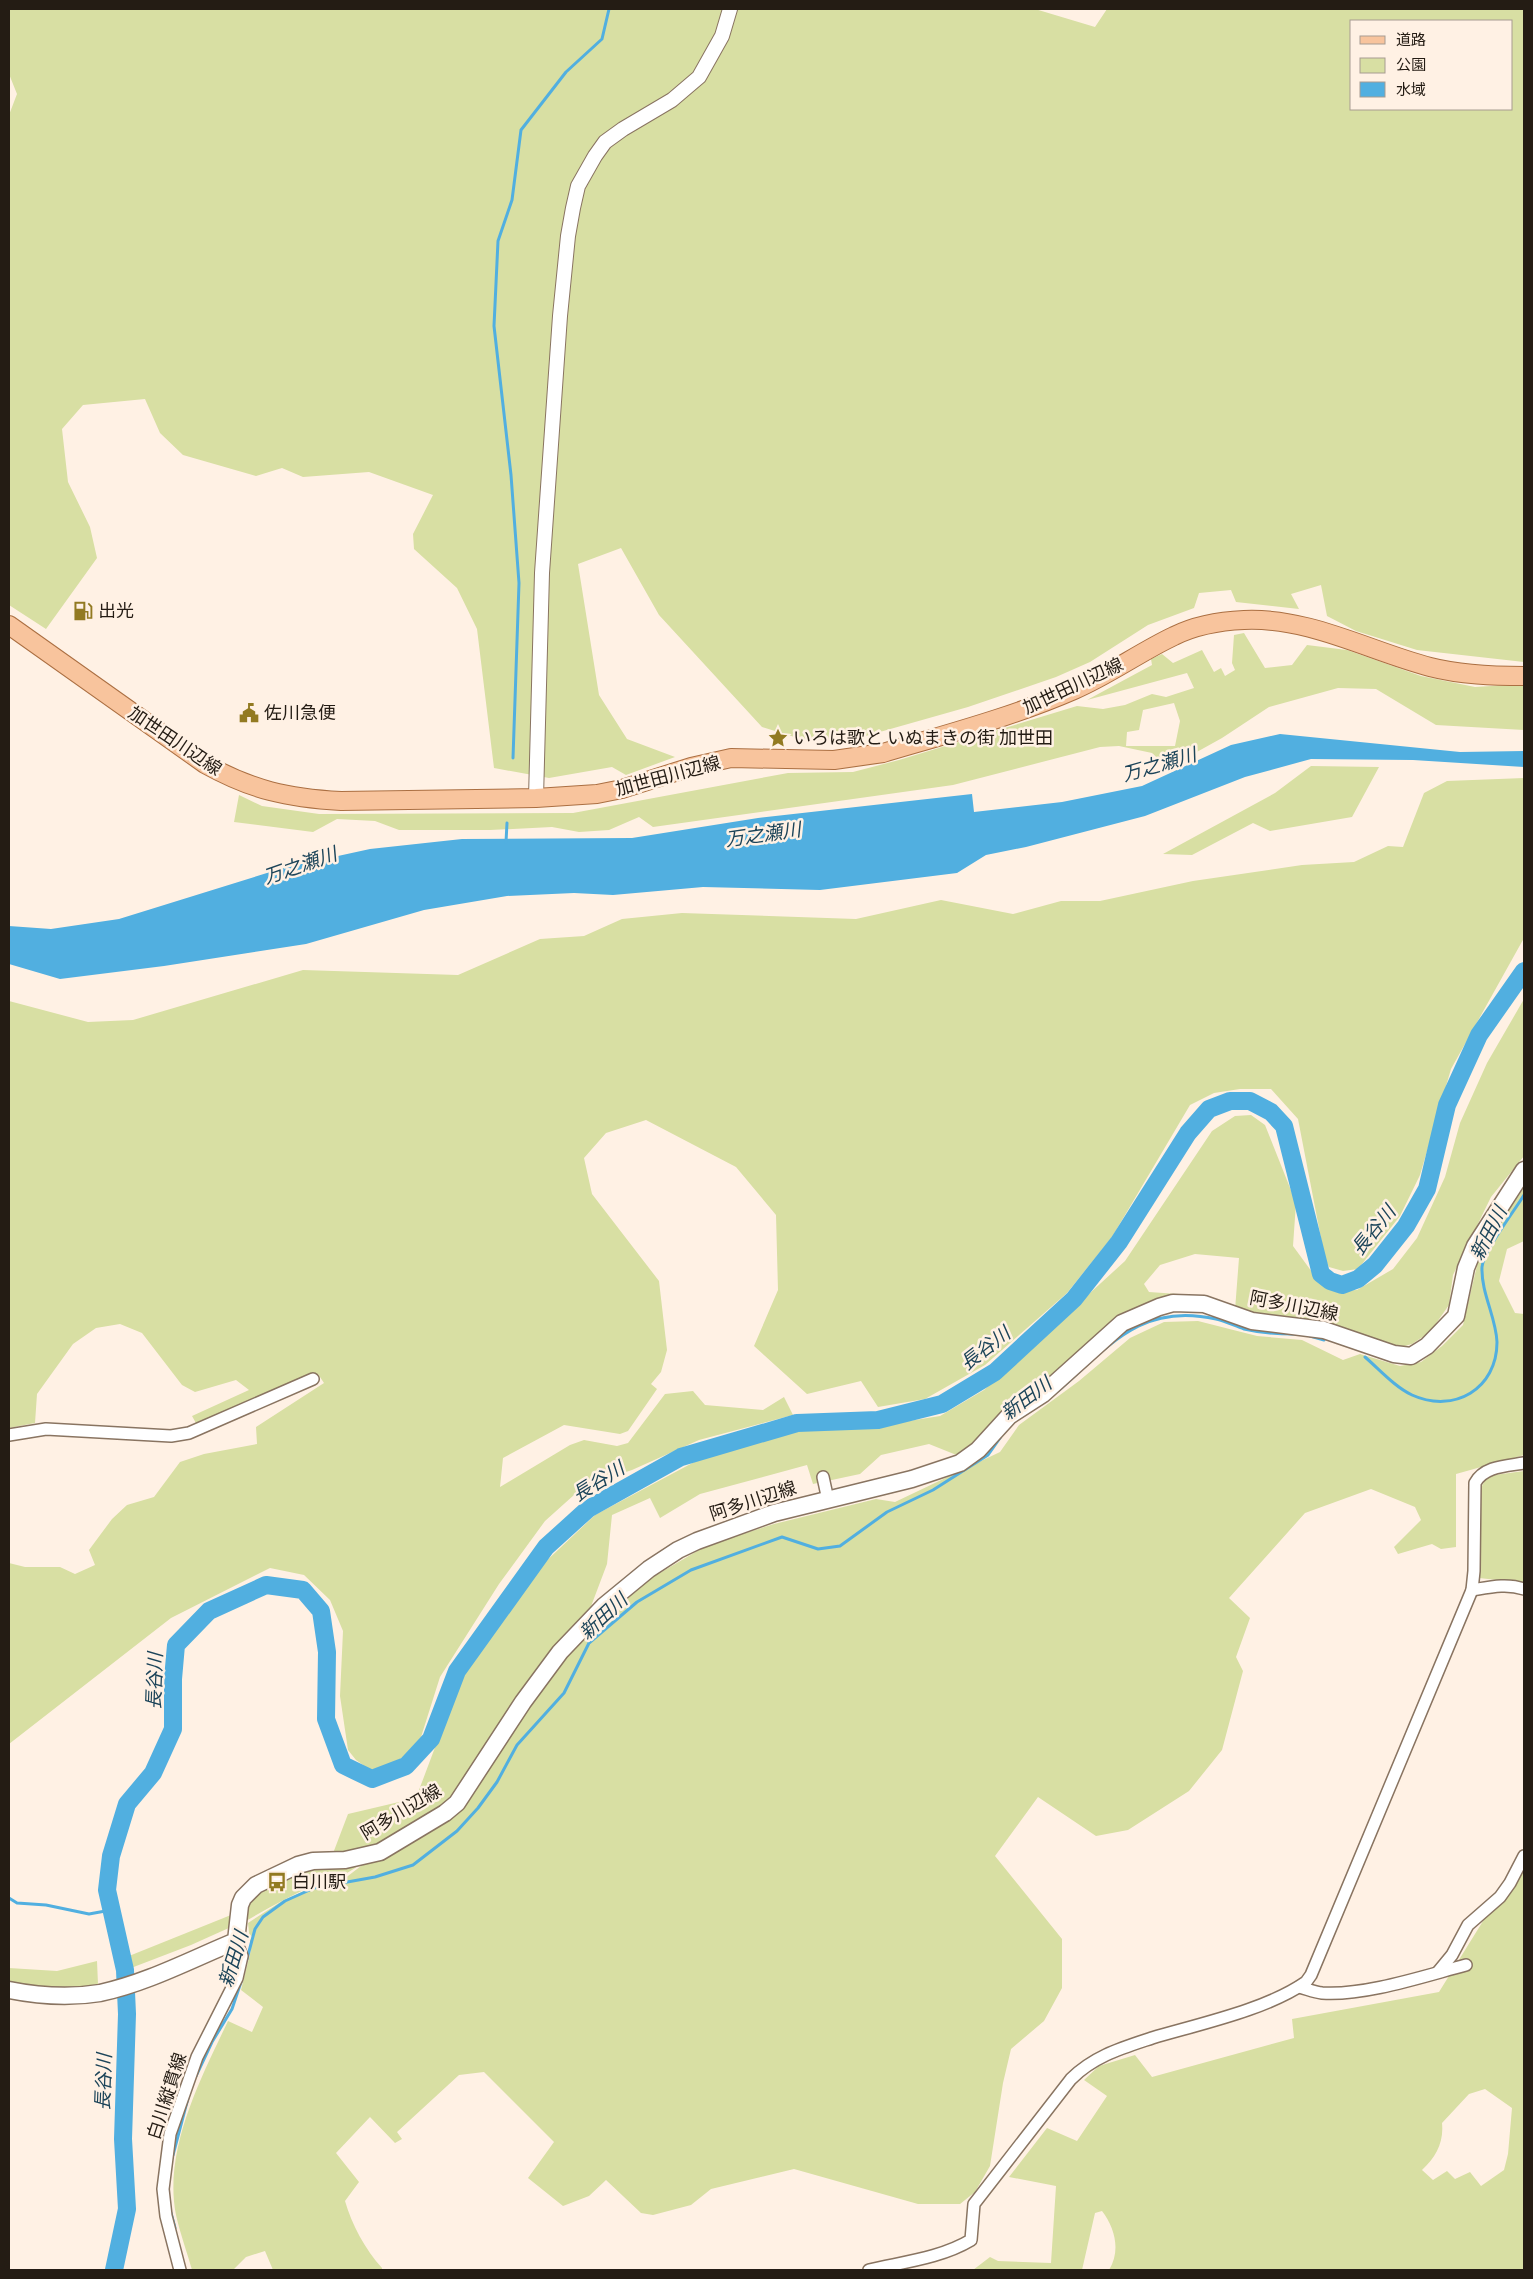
<svg xmlns="http://www.w3.org/2000/svg" width="1533" height="2279" viewBox="0 0 1533 2279" font-family="'Exo 2','Noto Sans JP',sans-serif">
<style>
.green{fill:#d8dfa3;fill-rule:evenodd}
.water{fill:#51afe0}
.lines{fill:none;stroke-linecap:round;stroke-linejoin:round}
.stream{stroke:#51afe0;stroke-width:3}
.river{stroke:#51afe0;stroke-width:18}
.minor-casing{stroke:#897461;stroke-width:14}
.tertiary-casing{stroke:#897461;stroke-width:16}
.secondary-casing{stroke:#897461;stroke-width:19}
.primary-casing{stroke:#ab6f42;stroke-width:20}
.minor{stroke:#fff;stroke-width:11}
.tertiary{stroke:#fff;stroke-width:14}
.secondary{stroke:#fff;stroke-width:16}
.primary{stroke:#f8c49d;stroke-width:18}
.labels{text-anchor:middle;stroke-width:5;stroke-linejoin:round;paint-order:stroke}
.poi-label{font-size:18px;fill:#241c14;stroke:#fff1e4;text-anchor:start}
.street-label{font-size:18px;fill:#241c14;stroke:#fff1e4}
.water-label{font-size:19px;font-style:italic;fill:#1c4459;stroke:#fff1e4}
</style>
<rect width="100%" height="100%" fill="#fff1e4"/>
<g class="green">
<path d="M9,9H1035L1095,27L1107,9H1524V662L1417,650L1356,631L1327,616L1321,585L1291,594L1299,609L1236,602L1231,590L1199,593L1194,608L1148,625L1090,662L1056,677L968,707L848,741L801,739L762,727L659,615L621,548L578,564L599,695L627,739L675,757L626,775L612,767L549,778L494,768L477,629L457,588L414,549L413,534L433,495L369,472L303,477L282,468L256,476L183,455L160,433L145,399L83,405L62,429L68,482L90,527L97,558L46,629L9,605V115L17,94L9,74ZM1352,21H1512V109H1352Z"/>
<path d="M1244,633L1265,668L1292,665L1307,645L1347,650L1421,676L1475,687L1524,684V730L1436,725L1376,689L1338,688L1269,707L1222,738L1168,768L1152,753L1119,746L1100,747L953,785L653,827L639,817L609,830L579,832L552,827L490,830H399L375,821L337,819L313,832L234,822L239,795L262,806L319,814L573,813L788,773L853,772L899,760L1077,706L1103,709L1125,705L1152,694L1166,697L1194,688L1187,673L1087,700L1152,665L1151,659L1162,654L1173,663L1202,650L1214,672L1221,668L1225,676L1235,670L1232,663L1234,635ZM1174,703L1180,721L1175,746H1126L1127,732L1139,730L1143,710Z"/>
<polygon points="1311,766 1379,767 1352,817 1270,831 1253,823 1192,855 1163,854 1275,793"/>
<polygon points="1524,778 1524,938 1451,1069 1420,1175 1400,1216 1358,1269 1343,1271 1329,1267 1325,1259 1298,1119 1271,1089 1240,1089 1214,1093 1190,1105 1112,1237 1067,1293 985,1365 925,1399 878,1407 861,1381 807,1394 754,1346 778,1290 776,1215 736,1167 646,1120 606,1133 584,1158 592,1194 659,1281 667,1350 661,1372 651,1384 657,1389 628,1431 620,1434 564,1425 503,1458 500,1487 570,1445 584,1440 617,1446 628,1443 665,1394 693,1391 705,1405 763,1410 784,1397 793,1415 699,1440 632,1470 584,1486 545,1521 499,1584 440,1677 421,1737 403,1757 387,1767 373,1772 356,1760 348,1750 340,1696 343,1631 330,1600 304,1575 270,1568 171,1618 9,1744 9,1563 25,1567 60,1567 75,1574 95,1565 89,1550 112,1519 127,1505 154,1497 180,1462 204,1454 257,1444 256,1427 324,1383 318,1374 300,1379 197,1425 192,1416 249,1390 236,1380 195,1392 182,1385 142,1333 120,1324 96,1328 73,1344 37,1394 35,1423 9,1428 9,1001 88,1022 133,1020 303,970 458,975 540,939 584,936 622,919 682,913 856,919 941,900 1013,914 1061,901 1100,901 1193,881 1302,865 1354,862 1388,846 1403,847 1424,793 1447,781"/>
<polygon points="1524,999 1524,1156 1491,1197 1453,1275 1449,1305 1430,1332 1412,1344 1394,1349 1235,1310 1239,1258 1195,1254 1160,1265 1144,1284 1149,1292 1178,1294 1120,1314 1035,1391 997,1417 985,1435 959,1456 929,1444 881,1455 860,1474 813,1484 807,1465 700,1494 660,1518 650,1498 612,1515 607,1564 590,1609 520,1692 461,1785 443,1805 403,1832 367,1851 332,1856 348,1814 416,1798 460,1681 541,1566 595,1515 698,1460 792,1430 877,1426 940,1416 984,1390 1125,1261 1212,1131 1235,1116 1251,1115 1265,1125 1296,1203 1293,1246 1320,1283 1334,1291 1357,1290 1393,1269 1417,1238 1445,1177 1460,1123 1487,1063"/>
<path d="M1524,1188V1241L1507,1249L1499,1281L1515,1313L1524,1314V1455L1456,1474V1547L1441,1549L1432,1544L1398,1554L1394,1547L1421,1520L1415,1507L1371,1489L1305,1513L1229,1598L1250,1618L1236,1657L1243,1671L1222,1750L1189,1791L1128,1830L1096,1836L1038,1797L995,1856L1062,1939V1988L1044,2021L1011,2049L1003,2083L990,2166L975,2192L960,2204H918L794,2169L711,2189L691,2205L653,2215L641,2213L606,2180L589,2196L563,2206L528,2178L554,2142L484,2072L459,2075L397,2132L402,2139L395,2143L370,2117L336,2153L359,2182L345,2201C352,2225 365,2249 382,2268V2270H273L265,2251L246,2257L233,2270H192C187,2252 180,2233 176,2215C163,2150 201,2078 228,2021L252,2032L263,2007L241,1990L251,1950L248,1923L282,1901L320,1884L344,1879L361,1866L405,1847L457,1815L470,1799L521,1713L554,1668L615,1608L653,1577L699,1550L720,1541L774,1524L876,1499L895,1502L1000,1452L1019,1425L1079,1381L1130,1338L1164,1322L1198,1321L1257,1336L1302,1340L1343,1360L1360,1354L1400,1366L1421,1362L1442,1346L1463,1325L1479,1257L1509,1208Z"/>
<polygon points="1524,1471 1524,1583 1479,1578 1480,1490 1487,1476"/>
<path d="M1524,1855V2270H1109C1121,2251 1115,2228 1102,2211L1095,2213L1082,2270H973L990,2257L998,2261L1051,2263L1056,2186L1009,2177L1047,2128L1077,2141L1107,2096L1084,2080L1099,2066L1135,2055L1152,2077L1294,2038L1292,2019L1439,1992ZM1485,2089L1512,2108L1508,2154L1504,2170L1481,2186L1470,2172L1455,2179L1447,2171L1433,2180L1422,2170C1436,2157 1444,2142 1442,2123L1469,2094Z"/>
<path d="M359,1865C341,1879 335,1876 317,1884C291,1895 267,1909 242,1923L245,1906L254,1894L310,1868Z"/>
<polygon points="231,1915 231,1927 191,1945 131,1968 129,1956"/>
<path d="M97,1961L98,1984C69,1990 38,1989 9,1983V1968L57,1971Z"/>
</g>
<polygon class="water" points="1280,734 1460,752 1524,751 1524,767 1413,760 1311,759 1245,777 1145,816 1026,847 986,855 957,873 820,890 703,887 613,895 574,893 507,896 424,910 306,944 164,966 60,979 9,964 9,926 51,929 119,919 283,868 370,849 462,839 632,838 758,818 972,794 974,812 1062,802 1142,786 1231,745"/>
<g class="lines">
<g class="stream">
<polyline points="513,758 519,583 511,475 494,326 498,241 512,200 521,130 566,72 602,39 609,9"/>
<polyline points="506,842 507,823"/>
<polyline points="1310,1336 1324,1340"/>
<path d="M1365,1357C1380,1370 1395,1387 1412,1395C1454,1414 1497,1389 1497,1342C1496,1317 1481,1293 1482,1267C1483,1252 1515,1210 1524,1195"/>
<path d="M1058,1391C1109,1346 1141,1302 1216,1319C1225,1321 1235,1326 1244,1329C1261,1333 1277,1334 1294,1334"/>
<polyline points="9,1898 17,1903 46,1905 89,1914 111,1910"/>
<polyline points="247,1959 255,1929 263,1917 285,1901 314,1888 375,1877 413,1865 457,1831 478,1808 497,1782 517,1745 564,1693 589,1643 637,1602 691,1570 782,1537 818,1549 840,1546 887,1512 933,1490 988,1455 1000,1438"/>
<polyline points="196,2076 212,2042 232,2009 241,1982"/>
<polyline points="173,2155 188,2098"/>
<polyline points="171,2213 175,2228"/>
</g>
<polyline class="river" points="114,2270 127,2209 123,2139 127,2014 125,1970 107,1890 111,1856 127,1804 153,1773 173,1729 173,1679 176,1645 209,1611 266,1585 303,1590 321,1611 327,1652 326,1719 343,1765 372,1779 406,1766 431,1739 457,1671 546,1547 588,1509 681,1457 797,1423 878,1420 942,1404 995,1372 1074,1299 1119,1242 1188,1133 1209,1109 1230,1101 1250,1101 1271,1112 1284,1126 1321,1274 1330,1281 1342,1285 1358,1279 1375,1265 1406,1226 1427,1189 1447,1105 1479,1035 1524,971"/>
<defs>
<g id="minor">
<polyline points="9,1435 46,1429 171,1436 189,1433 313,1379"/>
<polyline points="823,1477 828,1500"/>
<path d="M1472,1590C1490,1587 1507,1583 1524,1589"/>
<polyline points="1438,1972 1452,1955 1468,1925 1500,1897 1510,1883 1524,1856"/>
<path d="M1299,1987C1307,1989 1314,1992 1322,1993C1365,1996 1424,1976 1466,1965"/>
<polyline points="180,2270 166,2216 163,2189 170,2134 197,2057 237,1978 242,1956 236,1941"/>
<path d="M869,2270C903,2262 941,2258 971,2240L974,2204L1071,2079C1094,2056 1122,2048 1152,2038C1199,2024 1266,2010 1306,1982L1311,1975L1472,1590L1474,1571L1475,1483C1484,1466 1507,1466 1524,1463"/>
</g>
<polyline id="tertiary" points="536,798 542,573 560,316 568,236 573,208 578,186 595,156 605,142 623,129 672,100 699,77 722,36 730,9"/>
<path id="secondary" d="M9,1990C39,1996 70,1998 100,1993C147,1983 192,1959 236,1941L240,1905L243,1898L256,1885L298,1865L313,1861L345,1860L380,1852L445,1813L457,1803L523,1702L560,1652L604,1606L649,1569L678,1550L697,1541L774,1513L912,1479L960,1463L978,1450L1009,1416L1043,1394L1122,1323L1159,1307L1173,1303L1204,1304L1252,1321L1324,1330L1394,1354L1411,1356L1427,1346L1456,1316L1466,1268L1475,1246L1524,1170"/>
<path id="primary" d="M9,625L205,764C252,790 287,798 341,801L536,798L597,794L622,789L691,767L731,758L834,760L883,753C947,734 1012,717 1074,690C1109,675 1140,652 1174,636C1194,626 1221,621 1244,620C1309,617 1369,651 1430,667C1461,675 1493,676 1524,676"/>
</defs>
<use href="#minor" class="minor-casing"/>
<use href="#tertiary" class="tertiary-casing"/>
<use href="#secondary" class="secondary-casing"/>
<use href="#primary" class="primary-casing"/>
<use href="#minor" class="minor"/>
<use href="#tertiary" class="tertiary"/>
<use href="#secondary" class="secondary"/>
<use href="#primary" class="primary"/>
</g>
<defs>
<symbol id="fuel-bare" viewBox="-9 -9 18 18"><path d="M-5.5-6h7V0h2V4h1.3V-2.5L3-4.5l.8-.8L6-3V5H2.5V1h-1V6h-7ZM-4.2-4.7v3.2H.2V-4.7Z" fill="#927a21" stroke="#fff1e4" stroke-width="2.5" paint-order="stroke"/></symbol>
<symbol id="civic-bare" viewBox="-9 -9 18 18"><path d="M-.6-6.5H3V-4.5H.6V-3L4-1V1h2V6H-6V1h2V-1L-.6-3ZM-1.2 2.5V6h2.4V2.5Z" fill="#927a21" stroke="#fff1e4" stroke-width="2.5" paint-order="stroke"/></symbol>
<symbol id="sight-bare" viewBox="-9 -9 18 18"><path d="M0-6L1.8-2.2L6-1.7L2.9 1.2L3.7 5.4L0 3.3L-3.7 5.4L-2.9 1.2L-6-1.7L-1.8-2.2Z" fill="#927a21" stroke="#fff1e4" stroke-width="2.5" paint-order="stroke"/></symbol>
<symbol id="bus-bare" viewBox="-9 -9 18 18"><path d="M-5-6H5V4H4V6H2V4H-2V6H-4V4H-5ZM-3.5-4V0h7V-4ZM-3.5 1.2v1.5H-2V1.2ZM2 1.2v1.5H3.5V1.2Z" fill="#927a21" stroke="#fff1e4" stroke-width="2.5" paint-order="stroke"/></symbol>
</defs>
<g fill-rule="evenodd">
<use href="#fuel-bare" x="69" y="597" width="28" height="28"/>
<use href="#civic-bare" x="235" y="699" width="28" height="28"/>
<use href="#sight-bare" x="764" y="724" width="28" height="28"/>
<use href="#bus-bare" x="263" y="1868" width="28" height="28"/>
</g>
<g class="labels">
<g class="poi-label">
<text x="98" y="617">出光</text>
<text x="264" y="719">佐川急便</text>
<text x="793" y="744">いろは歌と いぬまきの街 加世田</text>
<text x="292" y="1888">白川駅</text>
</g>
<g class="street-label">
<text transform="translate(1073 686) rotate(-25)" y="6">加世田川辺線</text>
<text transform="translate(175 741) rotate(34)" y="6">加世田川辺線</text>
<text transform="translate(668 776) rotate(-15)" y="6">加世田川辺線</text>
<text transform="translate(1294 1306) rotate(11)" y="6">阿多川辺線</text>
<text transform="translate(753 1501) rotate(-18)" y="6">阿多川辺線</text>
<text transform="translate(401 1812) rotate(-31)" y="6">阿多川辺線</text>
<text transform="translate(167 2096) rotate(-72)" y="6">白川縦貫線</text>
</g>
<g class="water-label">
<text transform="translate(1159 764) rotate(-16)" y="7">万之瀬川</text>
<text transform="translate(763 834) rotate(-8)" y="7">万之瀬川</text>
<text transform="translate(300 865) rotate(-19)" y="7">万之瀬川</text>
<text transform="translate(1373 1230) rotate(-51)" y="7">長谷川</text>
<text transform="translate(1488 1233) rotate(-63)" y="7">新田川</text>
<text transform="translate(985 1348) rotate(-38)" y="7">長谷川</text>
<text transform="translate(1026 1398) rotate(-37)" y="7">新田川</text>
<text transform="translate(598 1481) rotate(-32)" y="7">長谷川</text>
<text transform="translate(603 1616) rotate(-43)" y="7">新田川</text>
<text transform="translate(154 1681) rotate(-88)" y="7">長谷川</text>
<text transform="translate(233 1959) rotate(-73)" y="7">新田川</text>
<text transform="translate(103 2082) rotate(-88)" y="7">長谷川</text>
</g>
</g>
<rect width="1533" height="2279" fill="none" stroke="#241c14" stroke-width="20"/>
<rect x="1350" y="20" width="162" height="90" fill="#fff1e4" stroke="#a79c91"/>
<rect x="1360" y="36" width="25" height="8" fill="#f8c49d" stroke="#a79c91"/>
<text x="1396" y="45" font-size="15" fill="#241c14">道路</text>
<rect x="1360" y="58" width="25" height="15" fill="#d8dfa3" stroke="#a79c91"/>
<text x="1396" y="70" font-size="15" fill="#241c14">公園</text>
<rect x="1360" y="82" width="25" height="15" fill="#51afe0" stroke="#a79c91"/>
<text x="1396" y="95" font-size="15" fill="#241c14">水域</text>
</svg>
